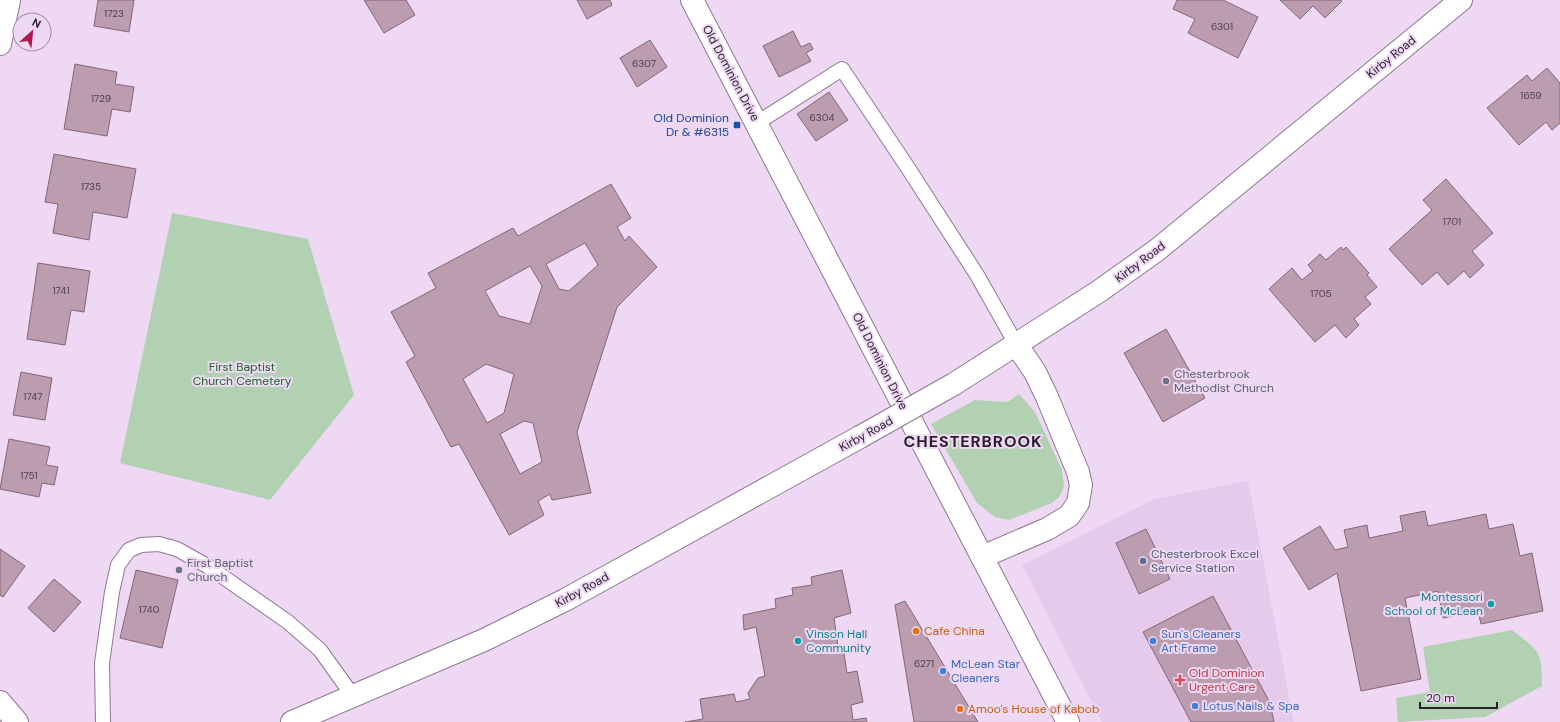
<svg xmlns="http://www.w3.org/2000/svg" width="1560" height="722" viewBox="0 0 1560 722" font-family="'DM Sans',sans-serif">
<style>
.built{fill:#e5caec}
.green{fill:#b1d1b2}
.building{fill:#bc9daf;stroke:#836677;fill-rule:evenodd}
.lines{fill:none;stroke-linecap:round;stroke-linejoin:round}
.lane-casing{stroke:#8c7891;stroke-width:16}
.street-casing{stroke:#8c7891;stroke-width:24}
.secondary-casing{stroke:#8c7891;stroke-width:24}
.primary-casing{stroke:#8c7891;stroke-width:24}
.lane{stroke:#fff;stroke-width:14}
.street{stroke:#fff;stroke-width:22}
.secondary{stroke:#fff;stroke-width:22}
.primary{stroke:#fff;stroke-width:22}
.secondary-bridge-casing{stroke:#8c7891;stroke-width:24;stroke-linecap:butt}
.secondary-bridge{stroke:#fff;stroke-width:22}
.transit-dot{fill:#1a4fb4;stroke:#eed8f4;stroke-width:1.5}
.worship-dot{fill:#6b7280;stroke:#eed8f4;stroke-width:1.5}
.service-dot{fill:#5c6f8a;stroke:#eed8f4;stroke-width:1.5}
.culture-dot{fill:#0f9aa8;stroke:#eed8f4;stroke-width:1.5}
.food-dot{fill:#e8710a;stroke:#eed8f4;stroke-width:1.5}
.shop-dot{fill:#3f7fe0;stroke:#eed8f4;stroke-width:1.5}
.health-dot{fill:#e0444e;stroke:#eed8f4;stroke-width:1.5}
.labels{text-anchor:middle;stroke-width:4;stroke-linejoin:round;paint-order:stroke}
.number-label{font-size:10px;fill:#4d3e4b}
.street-label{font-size:12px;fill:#281f2a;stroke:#eed8f4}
.transit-label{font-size:12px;fill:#164399;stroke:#eed8f4;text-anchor:end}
.park-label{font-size:12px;fill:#196526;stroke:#eed8f4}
.worship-label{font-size:12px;fill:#5b616d;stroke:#eed8f4;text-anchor:start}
.service-label{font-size:12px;fill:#4e5e75;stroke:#eed8f4;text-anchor:start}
.culture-label{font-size:12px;fill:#0d838f;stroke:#eed8f4;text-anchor:end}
.food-label{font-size:12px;fill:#c56008;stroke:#eed8f4;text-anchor:start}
.shop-label{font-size:12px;fill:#366cbe;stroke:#eed8f4;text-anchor:start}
.health-label{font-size:12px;fill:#be3a42;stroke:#eed8f4;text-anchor:start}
.district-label{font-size:16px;font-weight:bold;letter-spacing:1px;fill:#281f2a;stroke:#eed8f4}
</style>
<rect width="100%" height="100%" fill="#eed8f4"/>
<polygon class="built" points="1248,481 1294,722 1102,722 1022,565 1155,499"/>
<g class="green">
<polygon points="172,213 308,239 354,395 270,500 120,463"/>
<polygon points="1019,394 1035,412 1062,470 1064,486 1060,496 1052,503 1009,520 995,517 977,503 931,424 975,400 1008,402"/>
<path d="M1512,630C1539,651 1542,651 1542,686L1485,717L1398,722L1396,698L1430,692L1423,647Z"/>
</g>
<g class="building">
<polygon points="98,0 134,0 129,32 94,26"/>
<polygon points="364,0 406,0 415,15 384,33"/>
<polygon points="577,0 610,0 612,5 587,19"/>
<polygon points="1177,0 1223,0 1258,17 1238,58 1188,33 1195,19 1173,9"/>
<polygon points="1280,0 1341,0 1342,1 1325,18 1313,6 1300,19"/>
<polygon points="793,31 801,47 810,43 813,49 806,53 811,61 779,77 763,46"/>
<polygon points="650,40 667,67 637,87 620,58"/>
<polygon points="75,64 117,72 115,84 134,87 130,112 112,109 107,136 64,129"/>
<polygon points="1547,68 1560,83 1560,123 1552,130 1546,122 1519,145 1487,108 1527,75 1532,81"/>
<polygon points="829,92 848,120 816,141 797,114"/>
<polygon points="54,154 136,169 127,218 93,212 89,240 53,233 58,204 45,202"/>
<polygon points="1446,179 1493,233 1472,251 1484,265 1470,278 1464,271 1448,285 1437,272 1422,285 1389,249 1432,210 1423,200"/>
<path d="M611,184L631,218L617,227L625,241L629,236L657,267L617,307L577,432L591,493L552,500L550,494L538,501L544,515L509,535L459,444L451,447L406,362L415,356L391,312L436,288L428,273L513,228L518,236ZM585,243L598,265L569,291L559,289L546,264ZM530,266L542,286L530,324L499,316L485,291ZM486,364L514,374L504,413L487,423L463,379ZM524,421L533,423L542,462L520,474L500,434Z"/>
<polygon points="1341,247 1343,250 1346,247 1369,273 1367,275 1377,287 1365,297 1371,304 1354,319 1359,325 1346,338 1335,325 1315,342 1269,289 1292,268 1302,280 1313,271 1308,265 1320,254 1326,260"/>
<polygon points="38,263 90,271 84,312 71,310 65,345 27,339"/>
<polygon points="1166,329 1205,398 1163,422 1124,353"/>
<polygon points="21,372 52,378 45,420 13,415"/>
<polygon points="9,439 50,447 46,465 58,467 54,485 42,483 39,497 0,489"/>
<polygon points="1425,511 1428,526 1486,514 1489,529 1513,524 1520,556 1532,553 1543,611 1481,624 1478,611 1443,618 1438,591 1405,598 1421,679 1361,691 1337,573 1309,590 1283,548 1320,526 1335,550 1348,547 1344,530 1367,525 1369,538 1403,531 1400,516"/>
<polygon points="1146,529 1170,579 1139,594 1116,543"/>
<polygon points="0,549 25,566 3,597 0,595"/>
<polygon points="136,570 178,580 162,648 120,638"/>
<polygon points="842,570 851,613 834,618 839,653 844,653 847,673 857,671 863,702 851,705 853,720 866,718 867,722 685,722 703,719 700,699 734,694 736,702 750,699 748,693 758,678 765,676 756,627 744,630 743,615 776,608 775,599 793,595 792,588 812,585 811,577"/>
<polygon points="54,579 81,602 54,632 28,608"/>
<polygon points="1213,596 1270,703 1274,722 1191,722 1143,632"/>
<polygon points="905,601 978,722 914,722 895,605"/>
</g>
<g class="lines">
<defs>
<g id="lane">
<polyline points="757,123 842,69 908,168 977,275 1016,344"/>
<polyline points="103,722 102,663 112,592 118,565 129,550 141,545 159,544 177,549 209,567 288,622 320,650 353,696"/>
</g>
<polyline id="street" points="0,44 9,0"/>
<g id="secondary">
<polyline points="954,384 1098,292 1157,250 1461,0"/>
<polyline points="982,557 1047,529 1069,516 1078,503 1081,485 1078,472 1047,397 1035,372 1016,344"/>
<polyline points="0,702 17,722"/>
<polyline points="292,722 484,640 565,600 860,437"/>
</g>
<polyline id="primary" points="692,0 1068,722"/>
</defs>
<use href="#lane" class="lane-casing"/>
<use href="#street" class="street-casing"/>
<use href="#secondary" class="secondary-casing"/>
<use href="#primary" class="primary-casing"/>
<use href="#lane" class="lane"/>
<use href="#street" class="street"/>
<use href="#secondary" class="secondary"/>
<use href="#primary" class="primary"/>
<defs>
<polyline id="secondary-bridge" points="860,437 954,384"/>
</defs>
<use href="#secondary-bridge" class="secondary-bridge-casing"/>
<use href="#secondary-bridge" class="secondary-bridge"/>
</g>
<rect class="transit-dot" x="733" y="121" width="8" height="8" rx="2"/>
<g class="worship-dot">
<circle cx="1166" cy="381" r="4"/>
<circle cx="179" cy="570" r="4"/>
</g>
<circle class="service-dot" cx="1143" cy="561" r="4"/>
<g class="culture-dot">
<circle cx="1491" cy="604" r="4"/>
<circle cx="798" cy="641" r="4"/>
</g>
<g class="food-dot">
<circle cx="916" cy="631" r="4"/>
<circle cx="960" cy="709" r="4"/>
</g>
<g class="shop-dot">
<circle cx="1153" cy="641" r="4"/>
<circle cx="943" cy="671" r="4"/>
<circle cx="1195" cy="706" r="4"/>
</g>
<path class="health-dot" d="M1178 674h4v4h4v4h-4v4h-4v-4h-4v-4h4z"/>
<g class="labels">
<g class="number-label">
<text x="114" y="17">1723</text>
<text x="1222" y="30">6301</text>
<text x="644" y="67">6307</text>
<text x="1531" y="99">1659</text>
<text x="101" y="102">1729</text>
<text x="822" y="121">6304</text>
<text x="91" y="190">1735</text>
<text x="1452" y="225">1701</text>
<text x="61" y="294">1741</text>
<text x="1321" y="297">1705</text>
<text x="33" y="400">1747</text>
<text x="29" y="479">1751</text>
<text x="149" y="613">1740</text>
<text x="924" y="667">6271</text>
</g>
<g class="street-label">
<text transform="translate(1391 57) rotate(-39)" y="4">Kirby Road</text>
<text transform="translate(731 73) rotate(62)" y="4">Old Dominion Drive</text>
<text transform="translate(1140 262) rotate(-37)" y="4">Kirby Road</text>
<text transform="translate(880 361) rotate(63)" y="4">Old Dominion Drive</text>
<text transform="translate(866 434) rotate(-29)" y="4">Kirby Road</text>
<text transform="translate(582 590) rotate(-29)" y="4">Kirby Road</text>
</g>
<g class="transit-label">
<text x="729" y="122">Old Dominion<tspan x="729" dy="14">Dr &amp; #6315</tspan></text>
</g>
<g class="park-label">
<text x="242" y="371">First Baptist<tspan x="242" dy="14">Church Cemetery</tspan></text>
</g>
<g class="worship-label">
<text x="1174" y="378">Chesterbrook<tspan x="1174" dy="14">Methodist Church</tspan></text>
<text x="187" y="567">First Baptist<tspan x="187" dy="14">Church</tspan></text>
</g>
<g class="service-label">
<text x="1151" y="558">Chesterbrook Excel<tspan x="1151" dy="14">Service Station</tspan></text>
</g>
<g class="culture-label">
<text x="1483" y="601">Montessori<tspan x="1483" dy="14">School of McLean</tspan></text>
<text x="806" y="638" text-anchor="start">Vinson Hall<tspan x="806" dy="14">Community</tspan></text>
</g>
<g class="food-label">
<text x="924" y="635">Cafe China</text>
<text x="968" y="713">Amoo's House of Kabob</text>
</g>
<g class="shop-label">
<text x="1161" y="638">Sun's Cleaners<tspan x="1161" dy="14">Art Frame</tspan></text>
<text x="951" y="668">McLean Star<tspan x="951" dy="14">Cleaners</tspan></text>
<text x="1203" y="710">Lotus Nails &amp; Spa</text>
</g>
<g class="health-label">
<text x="1189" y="677">Old Dominion<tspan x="1189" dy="14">Urgent Care</tspan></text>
</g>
<g class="district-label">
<text x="973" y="447">CHESTERBROOK</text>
</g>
</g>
<g transform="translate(32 32) rotate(27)"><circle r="19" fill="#eed8f4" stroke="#9f8ea3"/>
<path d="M0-3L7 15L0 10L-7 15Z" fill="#ac1a4e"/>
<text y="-6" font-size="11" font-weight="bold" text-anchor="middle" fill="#281f2a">N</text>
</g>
<path d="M1420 702v6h77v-6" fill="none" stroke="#281f2a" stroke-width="2"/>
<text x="1426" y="702" font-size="12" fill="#281f2a" stroke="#eed8f4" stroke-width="3" paint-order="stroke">20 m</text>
</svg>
